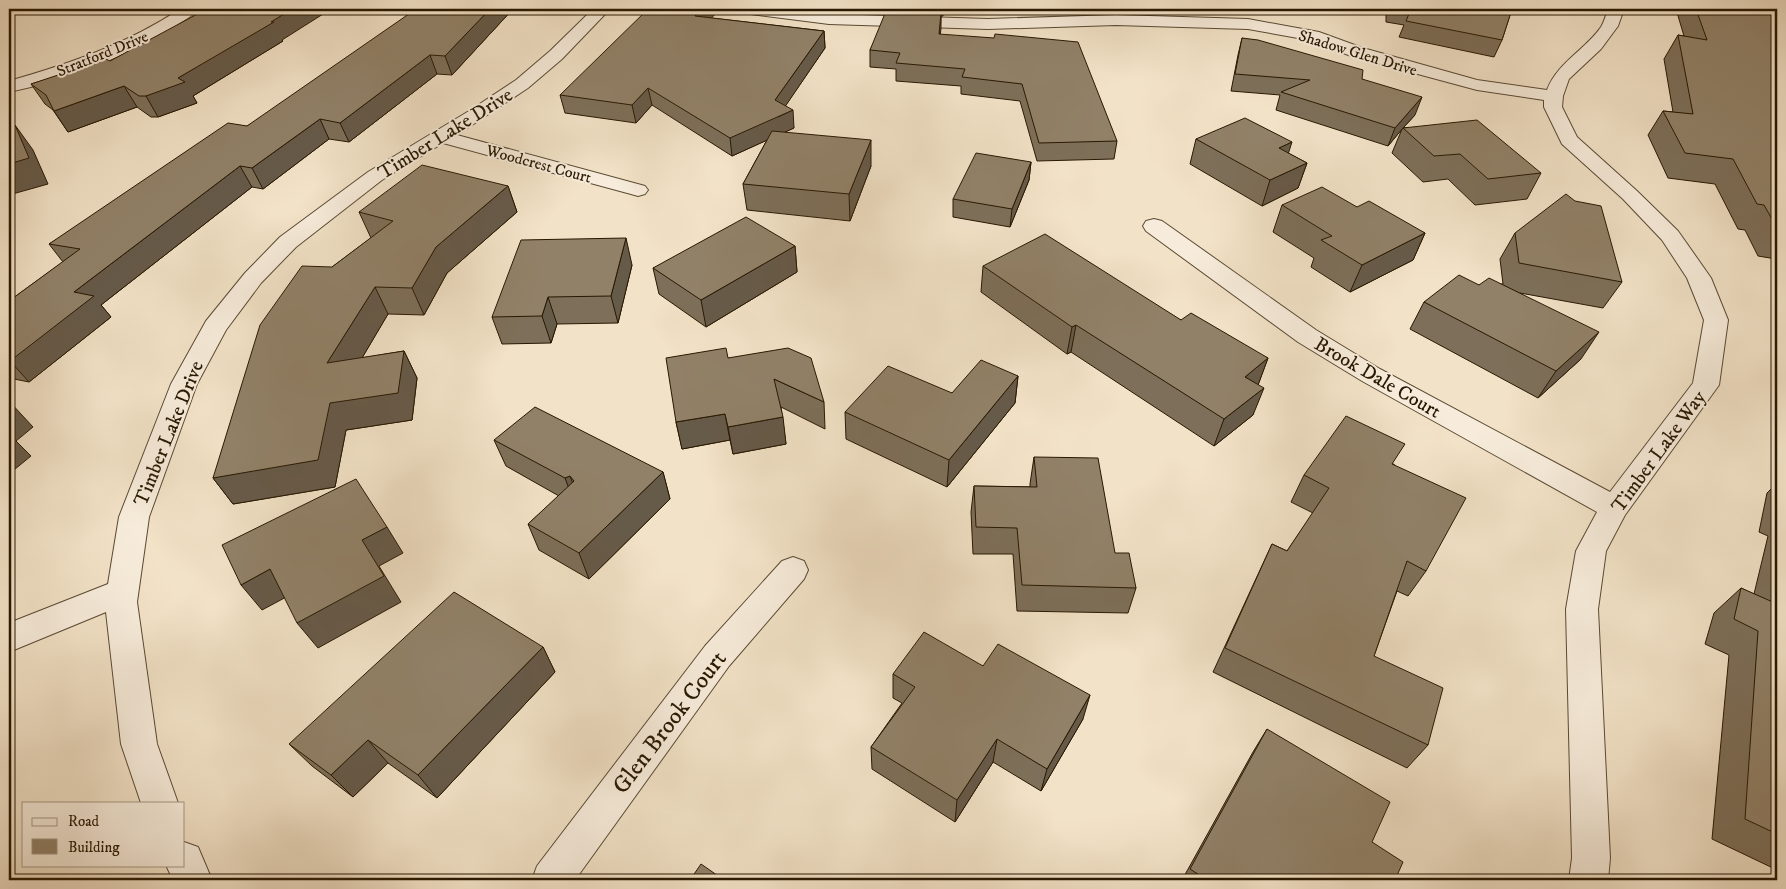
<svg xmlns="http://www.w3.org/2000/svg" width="1786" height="889" viewBox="0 0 1786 889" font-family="'IM FELL DW Pica',serif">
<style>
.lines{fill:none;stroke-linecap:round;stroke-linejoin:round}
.minor-casing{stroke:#5a4a33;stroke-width:2}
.minor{fill:#f7ecdb;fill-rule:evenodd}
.wall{fill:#7d6f59;stroke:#281802}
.shaded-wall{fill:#665a49;stroke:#281802}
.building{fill:#918168;stroke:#281802}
.labels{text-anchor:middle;stroke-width:4;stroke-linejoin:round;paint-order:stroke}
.far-street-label{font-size:16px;fill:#281802;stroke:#f7ecdb}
.street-label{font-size:20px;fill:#281802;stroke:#f7ecdb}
.near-street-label{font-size:24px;fill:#281802;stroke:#f7ecdb}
</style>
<rect width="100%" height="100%" fill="#f2e2c7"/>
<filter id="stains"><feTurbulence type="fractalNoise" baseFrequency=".004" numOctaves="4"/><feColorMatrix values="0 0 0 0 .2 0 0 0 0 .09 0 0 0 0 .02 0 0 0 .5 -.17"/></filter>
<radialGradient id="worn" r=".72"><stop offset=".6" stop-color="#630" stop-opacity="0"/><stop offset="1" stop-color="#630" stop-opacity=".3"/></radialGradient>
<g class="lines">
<defs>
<g id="minor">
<path d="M180,9H198C194,15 186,19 180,23C134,54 63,81 9,92V81C69,64 127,44 180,9Z"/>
<polygon points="593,9 610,9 562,59 528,88 457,135 645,186 648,190 645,194 638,196 631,194 443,143 382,180 296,247 261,283 226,330 197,384 149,517 137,602 157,744 178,803 141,803 121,744 106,612 9,652 9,623 108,584 119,517 171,384 206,321 245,273 280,237 368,172 469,111 516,80 550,51"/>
<path d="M733,9H775L829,14L988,19L1116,15L1248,19L1319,32L1363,48L1477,80L1547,90C1557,63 1585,50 1601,27C1604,22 1606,15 1608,9H1624L1618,26L1601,49L1569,79L1563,96L1562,107L1577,137L1637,191L1678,231L1711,278L1728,320L1719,385L1625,515L1606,551L1598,609L1610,858L1608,880H1569L1572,858L1566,609L1576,551L1597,512L1362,381L1298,342L1146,231L1143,226L1146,221L1154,219L1162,221L1316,330L1380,369L1610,492L1693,383L1704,320L1687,278L1662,240L1623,199L1562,144L1544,107V100L1477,90L1351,56L1309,40L1248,29L1116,25L988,29L829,24L735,12Z"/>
<polygon points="793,557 804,561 808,570 804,579 729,666 575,880 532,880 537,866 705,646 782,561"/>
<polygon points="184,842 198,847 212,880 173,880 166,865 184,865"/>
</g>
</defs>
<use href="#minor" class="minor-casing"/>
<use href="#minor" class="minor"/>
</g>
<g class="wall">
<polygon points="513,9 452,75 437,74 349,142 329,139 263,189 252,187 101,305 111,317 29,382 9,378 9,301 63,262 49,244 247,126"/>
<polygon points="891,9 944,9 943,16 941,16 940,34 1117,141 1114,159 1037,161 1020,101 961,94 961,86 896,81 896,69 870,67 870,50 891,11"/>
<polygon points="1386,9 1512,9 1502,40 1494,57 1399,37 1404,25 1386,22"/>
<polygon points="1513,9 1536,9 1534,13"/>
<polygon points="1676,9 1777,9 1777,263 1776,259 1758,256 1745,230 1738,229 1715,184 1668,178 1648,135 1663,111 1673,112 1664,59 1678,35 1684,36"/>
<polygon points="711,18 824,31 825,48 785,106 794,128 785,132 871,166 850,221 747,210 743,184 767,140 732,156 652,105 636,123 565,113 560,95"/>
<polygon points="1242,38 1362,79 1415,115 1404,127 1541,173 1527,199 1475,205 1448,179 1423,182 1392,153 1402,129 1388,146 1276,110 1280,95 1231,91 1238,55"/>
<polygon points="282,40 283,41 193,96 197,103 158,117 151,117 137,107 68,132 53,110 45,104 31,84 110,61"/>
<polygon points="1196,139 1288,153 1307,163 1298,188 1262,206 1190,164"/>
<polygon points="1031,162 1029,180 1010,227 953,217 953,199"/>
<polygon points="508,186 517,212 447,273 424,315 388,314 362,358 404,351 417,378 412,420 346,430 335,487 233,504 213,478 332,267 371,238 359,212"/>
<polygon points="1282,205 1357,207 1425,233 1413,260 1350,292 1311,267 1314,258 1273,232"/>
<polygon points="1515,233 1622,282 1603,308 1520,293 1581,359 1538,398 1410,329 1424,302 1479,285 1503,284 1500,259"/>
<polygon points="795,246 797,272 706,327 659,294 653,268"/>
<polygon points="632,265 618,323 557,324 551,343 502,344 492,317"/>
<polygon points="983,266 1181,320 1268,358 1258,385 1253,415 1214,446 1071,352 1067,354 981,292"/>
<polygon points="728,358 824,402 825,429 781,407 786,444 733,454 730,440 682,449 676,422"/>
<polygon points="1018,376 1015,403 947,487 846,439 845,412 952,393"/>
<polygon points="494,440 663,472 670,499 589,579 539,550 528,524 559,496 506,466"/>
<polygon points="1034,457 1115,553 1136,588 1128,613 1017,611 1013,554 973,554 971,512 974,486 1030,487 1030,484"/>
<polygon points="1394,464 1426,571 1408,596 1397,591 1374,656 1428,745 1407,768 1213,672 1272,544 1287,551 1313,513 1291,502 1304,475"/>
<polygon points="1777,483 1777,880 1774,880 1775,869 1712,839 1729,655 1705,644 1714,613 1741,588 1754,594 1768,536 1759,532 1767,493"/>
<polygon points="543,647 555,672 437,798 388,763 353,797 312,766 289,744"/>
<polygon points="983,666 1083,719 1041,791 993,762 955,822 872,769 871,747 902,703 893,698 893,674"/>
<polygon points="1267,729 1372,842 1395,880 1182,880 1253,752"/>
</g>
<g class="shaded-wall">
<polygon points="292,9 331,9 282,40 283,41 193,96 197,103 158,117 146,96 178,78"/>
<polygon points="490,9 513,9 452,75 445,56"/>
<polygon points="702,9 720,9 697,33 695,16"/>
<polygon points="941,13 941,29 938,51 939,34"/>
<polygon points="824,31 825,48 778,117 793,110 794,128 732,156 730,138 775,100"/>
<polygon points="430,55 437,74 349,142 340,123"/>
<polygon points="124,86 137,107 68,132 54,111"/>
<polygon points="648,88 652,105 636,123 632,105"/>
<polygon points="1422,97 1415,115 1403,128 1388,146 1395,128"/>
<polygon points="320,119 329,139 263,189 252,168"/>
<polygon points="15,125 33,150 48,184 9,195 9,164"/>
<polygon points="871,140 871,166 850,221 849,194"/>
<polygon points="1292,142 1284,167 1279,148"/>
<polygon points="1031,162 1029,180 1010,227 1012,209"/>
<polygon points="1307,163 1298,188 1262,206 1270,180"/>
<polygon points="240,166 252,187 101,305 111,317 29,382 10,361 74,292"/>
<polygon points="508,186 517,212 447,273 424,315 412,288 436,247"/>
<polygon points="1425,233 1413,260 1350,292 1362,265"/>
<polygon points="626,238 632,265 618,323 611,296"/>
<polygon points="795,246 797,272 706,327 701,300"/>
<polygon points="375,287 388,314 343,390 327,363"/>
<polygon points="548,297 557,324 551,343 542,316"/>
<polygon points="1076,325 1071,352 1067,354 1072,327"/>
<polygon points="1599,332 1581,359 1538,398 1556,371"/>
<polygon points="404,351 417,378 412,420 346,430 335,487 233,504 213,478 330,403"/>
<polygon points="1268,358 1258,385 1245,377"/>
<polygon points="1018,376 1015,403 947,487 949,460"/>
<polygon points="1264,388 1253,415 1214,446 1224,419"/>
<polygon points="9,401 33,427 16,441 31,456 9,474"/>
<polygon points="725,414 730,440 682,449 676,422"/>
<polygon points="783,417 786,444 733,454 728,427"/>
<polygon points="663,472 670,499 589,579 579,553"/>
<polygon points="570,476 580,502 575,505 565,478"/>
<polygon points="387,527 403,553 379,566 401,602 318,648 297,623 362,540"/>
<polygon points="270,569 290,595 262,610 241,585"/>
<polygon points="543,647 555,672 437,798 418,775"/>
<polygon points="1090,695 1083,719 1041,791 1047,769"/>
<polygon points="997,739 993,762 955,822 957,800"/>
<polygon points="368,740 388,763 353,797 331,775"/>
</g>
<g class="building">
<polygon points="212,9 292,9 271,22 274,22 178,78 185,82 146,96 139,96 124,86 54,111 46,95 31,84 106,59 110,61 203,11 207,12"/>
<polygon points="416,9 490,9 445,56 430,55 340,123 320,119 252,168 240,166 74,292 94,296 10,361 9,360 9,301 80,249 49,244 228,123 247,126"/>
<polygon points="648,9 702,9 695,16 824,31 775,100 793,110 730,138 648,88 632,105 560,95"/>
<polygon points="1409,9 1512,9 1502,40 1406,21 1411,9"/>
<polygon points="1696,9 1777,9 1777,228 1764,205 1757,204 1733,159 1685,153 1663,111 1693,114 1678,35 1707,40"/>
<polygon points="886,11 941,13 939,34 994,38 995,34 1078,42 1117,141 1039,143 1022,84 962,77 965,69 896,63 900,53 870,50"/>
<polygon points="1242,38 1258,40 1363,70 1362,79 1422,97 1395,128 1281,92 1310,80 1235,74"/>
<polygon points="1245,118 1292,142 1279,148 1307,163 1270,180 1196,139"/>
<polygon points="1477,120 1541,173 1488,179 1460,154 1434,156 1403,128"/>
<polygon points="15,125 29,158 9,164 9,127"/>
<polygon points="772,131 871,140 849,194 743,184"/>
<polygon points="976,153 1031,162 1012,209 953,199"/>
<polygon points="422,165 508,186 436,247 412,288 375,287 327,363 404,351 398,393 330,403 318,460 213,478 260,325 302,266 332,267 393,221 359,212"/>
<polygon points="1322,187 1357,207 1369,201 1425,233 1362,265 1321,240 1332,236 1282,205"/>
<polygon points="1566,194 1575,201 1601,206 1622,282 1519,263 1515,233"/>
<polygon points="746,217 795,246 701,300 653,268"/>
<polygon points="1045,234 1181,320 1191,313 1268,358 1245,377 1264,388 1224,419 1076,325 1072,327 983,266"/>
<polygon points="626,238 611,296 548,297 542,316 492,317 521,240"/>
<polygon points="1459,275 1479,285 1489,278 1599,332 1556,371 1424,302"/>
<polygon points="726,348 728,358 788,348 811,358 824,402 774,379 783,417 728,427 725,414 676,422 666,358"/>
<polygon points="981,360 1018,376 949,460 845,412 888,366 952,393"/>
<polygon points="535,407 663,472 579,553 528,524 574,481 570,476 565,478 494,440"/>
<polygon points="1346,416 1405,444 1392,464 1466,498 1426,571 1407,561 1374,656 1443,688 1428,745 1225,648 1272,544 1287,551 1329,488 1304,475"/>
<polygon points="1034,457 1098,458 1115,553 1129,553 1136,588 1022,585 1017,528 976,527 974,486 1037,487"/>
<polygon points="356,479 387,527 362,540 384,576 297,623 270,569 241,585 222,545"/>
<polygon points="1741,588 1775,603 1777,594 1777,834 1745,819 1758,631 1734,619"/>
<polygon points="454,592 543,647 418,775 368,740 331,775 289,744"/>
<polygon points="924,632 983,666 998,644 1090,695 1047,769 997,739 957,800 871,747 915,687 893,674"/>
<polygon points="1267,729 1390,802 1372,842 1403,862 1395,880 1207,880 1190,869"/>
<polygon points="701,864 724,880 690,880"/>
</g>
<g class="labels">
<g class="far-street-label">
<text transform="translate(1358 52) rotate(17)" y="6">Shadow Glen Drive</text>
<text transform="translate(102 53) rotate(-22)" y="6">Stratford Drive</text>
<text transform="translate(539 163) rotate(15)" y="6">Woodcrest Court</text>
</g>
<g class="street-label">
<text transform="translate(445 133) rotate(-32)" y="7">Timber Lake Drive</text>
<text transform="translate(1378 377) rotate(30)" y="7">Brook Dale Court</text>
<text transform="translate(168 433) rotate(-68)" y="7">Timber Lake Drive</text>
<text transform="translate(1658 451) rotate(-54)" y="7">Timber Lake Way</text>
</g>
<g class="near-street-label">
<text transform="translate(669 722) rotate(-53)" y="8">Glen Brook Court</text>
</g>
</g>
<rect width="1786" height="889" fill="none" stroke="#f2e2c7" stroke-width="30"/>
<rect x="10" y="10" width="1766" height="869" fill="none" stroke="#281802" stroke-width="2.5"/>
<rect x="15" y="15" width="1756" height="859" fill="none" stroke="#281802"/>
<rect x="22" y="802" width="162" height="65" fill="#f7ecdb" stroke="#a49784"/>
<rect x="32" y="818" width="25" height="8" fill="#f7ecdb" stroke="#a49784"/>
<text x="68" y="826" font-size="15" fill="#281802">Road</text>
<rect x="32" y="839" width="25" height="15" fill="#918168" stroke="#a49784"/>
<text x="68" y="852" font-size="15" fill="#281802">Building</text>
<rect width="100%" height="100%" filter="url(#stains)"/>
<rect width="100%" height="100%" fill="url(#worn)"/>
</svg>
